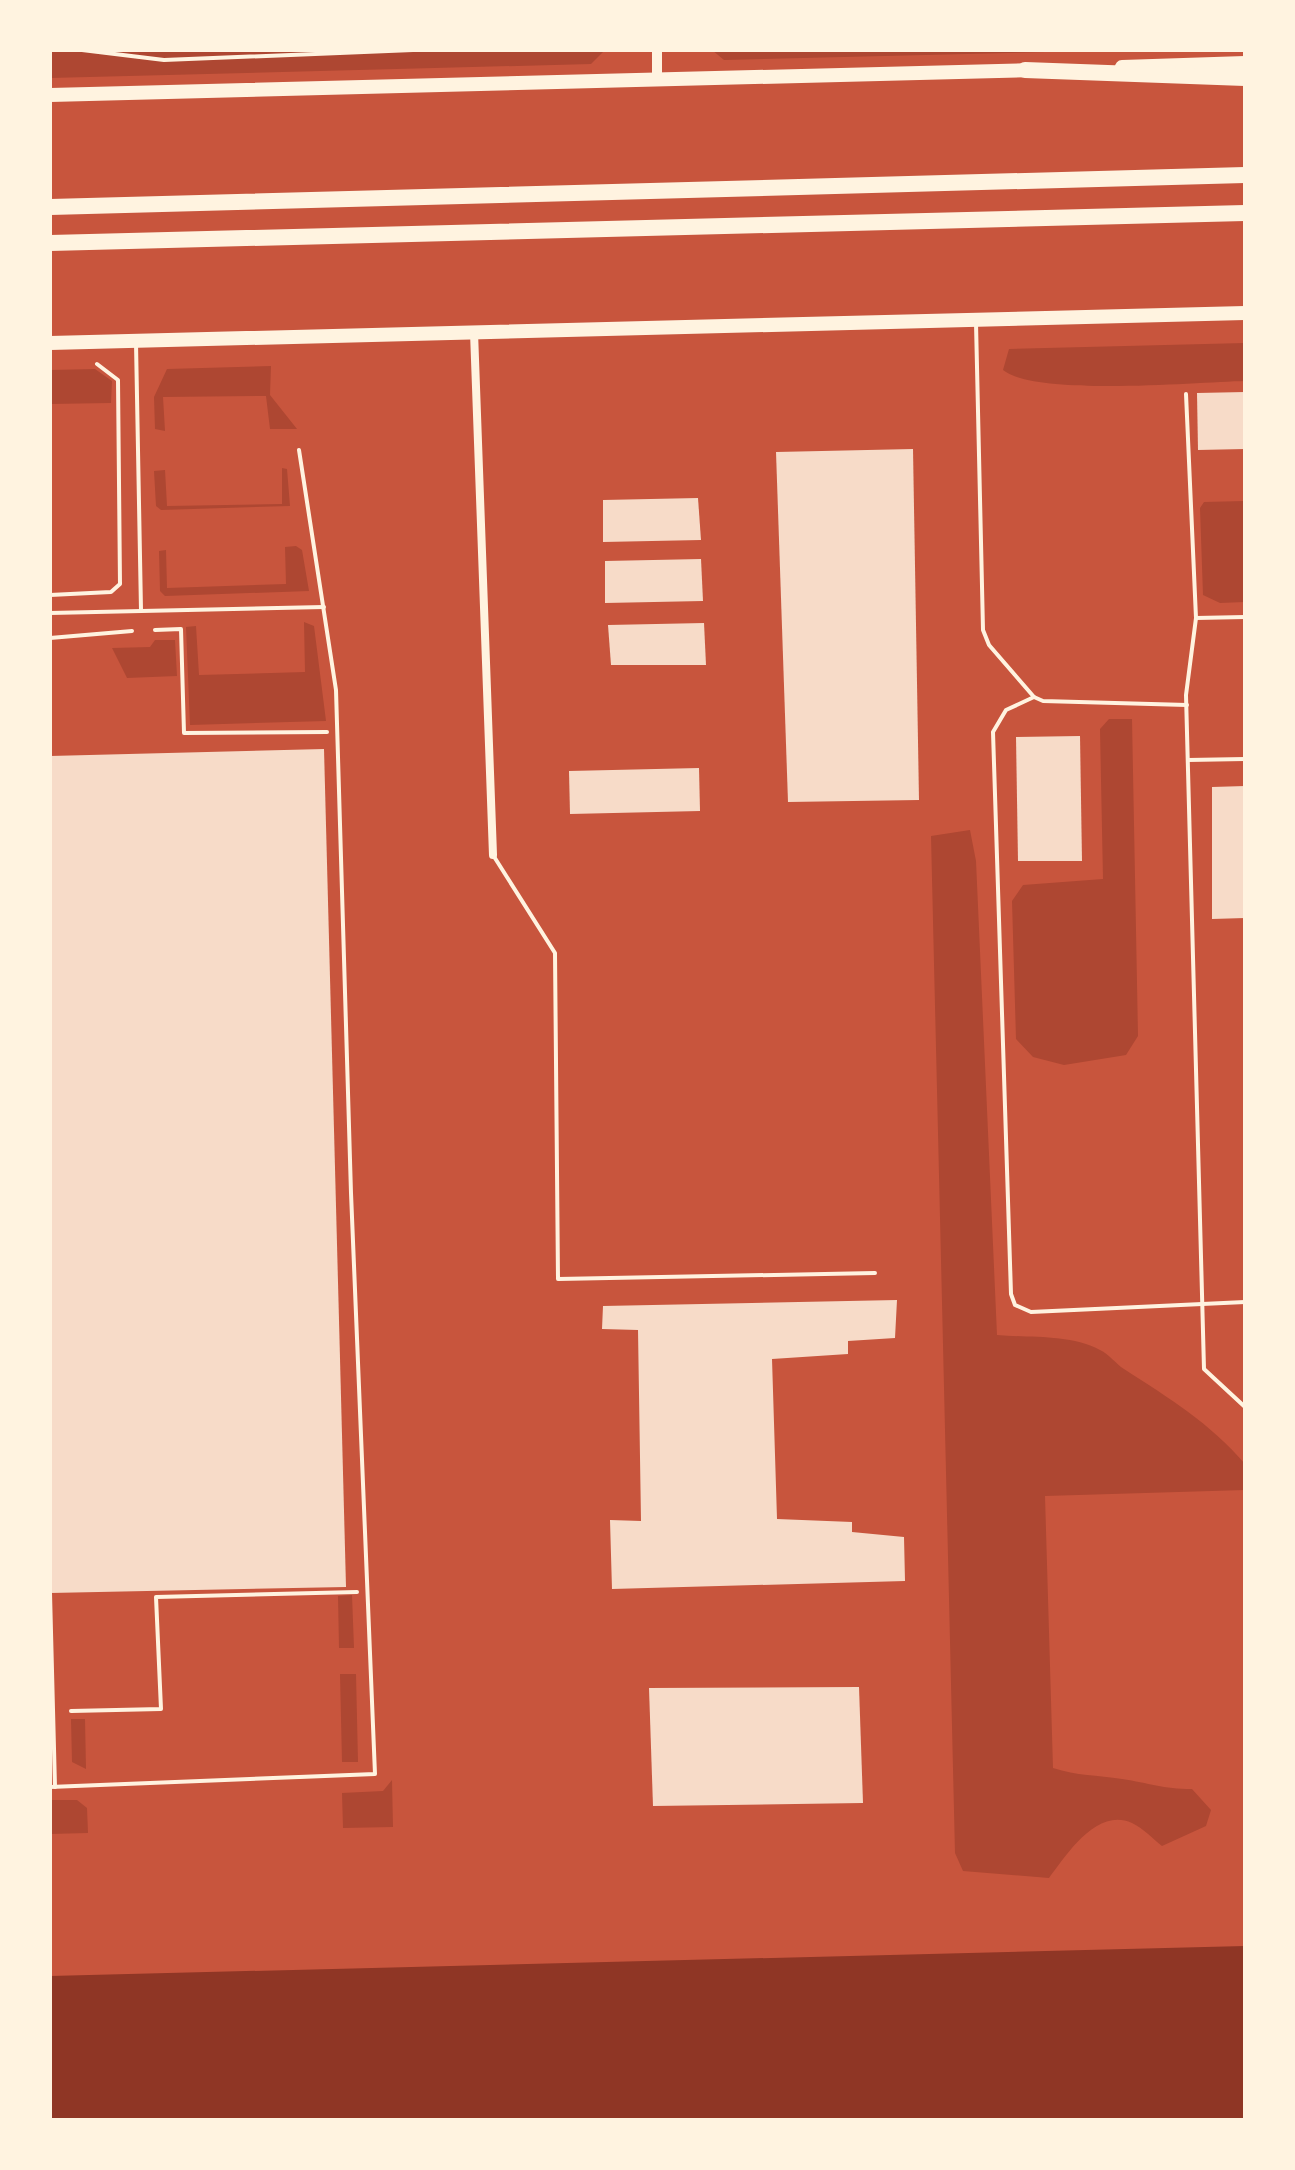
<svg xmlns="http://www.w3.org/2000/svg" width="1295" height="2170" viewBox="0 0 1295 2170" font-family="'Space Grotesk',sans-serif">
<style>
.green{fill:#ae4732}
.water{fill:#8f3625}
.building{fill:#f7dbc8}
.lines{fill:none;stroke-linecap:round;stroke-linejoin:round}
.path{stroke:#fff3e0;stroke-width:4}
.service{stroke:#fff3e0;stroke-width:4}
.minor{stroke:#fff3e0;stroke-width:8}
.tertiary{stroke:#fff3e0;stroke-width:10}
.trunk{stroke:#fff3e0;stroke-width:14}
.motorway{stroke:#fff3e0;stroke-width:16}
</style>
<rect width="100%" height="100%" fill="#c8553d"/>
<g class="green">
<polygon points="50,50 605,50 591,64 50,78"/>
<polygon points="712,50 1124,50 724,60"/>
<path d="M1245,343V381C1197,382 1036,397 1003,370L1009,349Z"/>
<polygon points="271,366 270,395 297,429 270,429 266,396 163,397 165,431 155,429 154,397 167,369"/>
<polygon points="95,369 112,381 111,403 50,404 50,370"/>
<polygon points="282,468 287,469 290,506 161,510 156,506 154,471 165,470 167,506 282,504"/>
<polygon points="1245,501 1245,602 1220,603 1203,595 1200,508 1204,502"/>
<polygon points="296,546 302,550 309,591 165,596 160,591 159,551 166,550 167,588 286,584 285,547"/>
<polygon points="304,622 314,626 326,721 190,725 186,627 196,626 199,675 305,672"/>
<polygon points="155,640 175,640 177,676 127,678 112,648 150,647"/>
<polygon points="1109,719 1132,719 1138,1036 1126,1055 1064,1065 1033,1057 1016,1039 1012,901 1023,885 1103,879 1100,729"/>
<path d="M970,830L976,861L997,1335C1031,1338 1069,1334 1100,1350C1109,1354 1116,1364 1124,1369C1169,1398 1210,1423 1245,1464V1490L1045,1496L1053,1768C1077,1776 1097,1775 1122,1779C1149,1783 1163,1789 1192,1789L1211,1810L1206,1826L1162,1846C1153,1839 1143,1828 1132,1823C1096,1807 1066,1856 1049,1878L963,1871L955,1853L931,836Z"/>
<polygon points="352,1595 354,1648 339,1648 338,1596"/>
<polygon points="340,1674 356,1674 358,1762 342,1762"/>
<polygon points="71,1719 85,1719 86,1769 72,1762"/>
<polygon points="392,1780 393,1827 343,1828 342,1793 383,1791"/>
<polygon points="50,1800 77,1800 87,1808 88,1833 50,1834"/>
</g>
<polygon class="water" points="1245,1946 1245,2120 50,2120 50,1976"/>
<g class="building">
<polygon points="1245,392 1245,449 1198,450 1197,393"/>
<polygon points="913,449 919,800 788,802 776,452"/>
<polygon points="698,498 701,540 603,542 603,500"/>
<polygon points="701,559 703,601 605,603 605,561"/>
<polygon points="704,623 706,665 611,665 608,625"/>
<polygon points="1080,736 1082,861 1018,861 1016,737"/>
<polygon points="324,749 346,1587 50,1593 50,756"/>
<polygon points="699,768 700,811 570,814 569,771"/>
<polygon points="1245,786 1245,918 1212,919 1212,787"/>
<polygon points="897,1300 895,1338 848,1341 848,1354 772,1359 777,1519 852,1522 852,1532 904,1537 905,1581 612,1589 610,1520 641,1521 638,1330 602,1329 603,1306"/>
<polygon points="859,1687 863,1803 653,1806 649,1688"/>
</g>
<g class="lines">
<g class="path">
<polyline points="82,50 164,60 413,50"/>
<polyline points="50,595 111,592 120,584 118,380 97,364"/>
<polyline points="155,630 181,629 184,733 327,732"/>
<polyline points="50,638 132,631"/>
<polyline points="71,1711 161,1709 156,1597 357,1592"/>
</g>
<g class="service">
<polyline points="976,323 983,630 989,645 1034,697 1043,701 1187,705"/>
<polyline points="136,343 141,610"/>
<polyline points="1186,394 1196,618 1186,695 1204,1369 1245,1407"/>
<polyline points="50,613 324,607"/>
<polyline points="1196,618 1245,617"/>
<polyline points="1034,697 1006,710 993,732 1011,1294 1015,1305 1031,1312 1245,1302"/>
<polyline points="1188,760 1245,759"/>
<polyline points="493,855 555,953 558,1279 875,1273"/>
<polyline points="50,1593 55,1787"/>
<polyline points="50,1787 375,1774 351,1193 336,690 299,450"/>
</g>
<polyline class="minor" points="474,332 493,855"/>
<polyline class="tertiary" points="657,50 657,78"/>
<g class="trunk">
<polyline points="1122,67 1245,63"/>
<polyline points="50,95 1033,70"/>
<polyline points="50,343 1245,313"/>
</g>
<g class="motorway">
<polyline points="1025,70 1245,78"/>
<polyline points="50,207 1245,175"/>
<polyline points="50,243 1245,213"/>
</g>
</g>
<rect width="1295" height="2170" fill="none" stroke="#fff3e0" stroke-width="104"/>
</svg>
